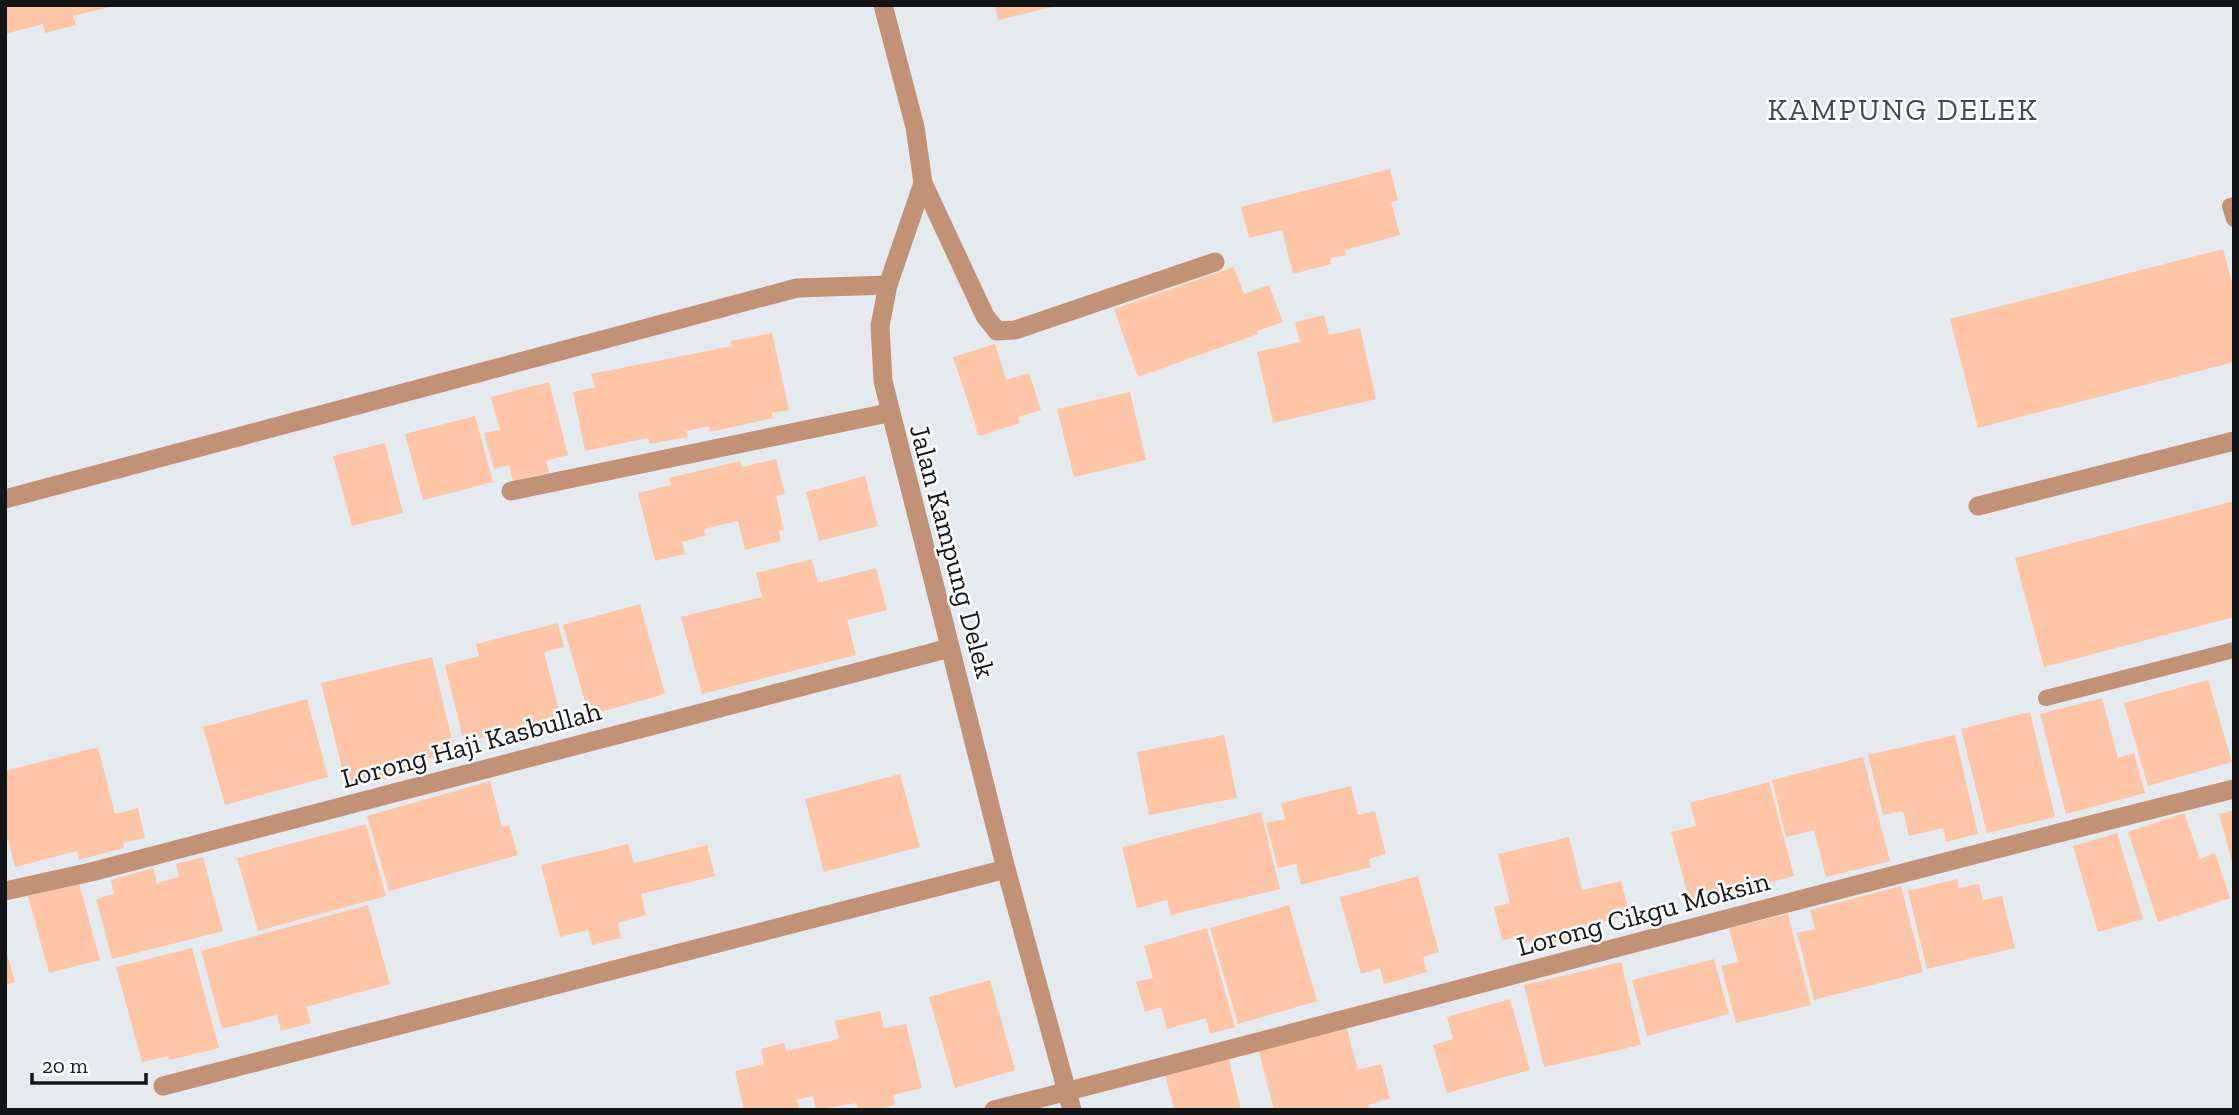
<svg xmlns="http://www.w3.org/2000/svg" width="2239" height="1115" viewBox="0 0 2239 1115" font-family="'Zilla Slab',serif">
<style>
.building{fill:#fec6a6}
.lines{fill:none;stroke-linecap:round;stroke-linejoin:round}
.service{stroke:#c29276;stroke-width:16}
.minor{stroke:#c29276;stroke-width:19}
.labels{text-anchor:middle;stroke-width:5;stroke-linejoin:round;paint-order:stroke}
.street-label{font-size:28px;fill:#131516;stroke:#fff}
.neighbourhood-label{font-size:30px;letter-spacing:2px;fill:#44484c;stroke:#fff}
</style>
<rect width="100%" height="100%" fill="#e5eaef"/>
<g class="building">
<polygon points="5,5 113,5 114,6 73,16 76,25 45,33 43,24 5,34"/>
<polygon points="995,5 1055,5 1056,6 998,20"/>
<polygon points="1390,169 1398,200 1391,202 1400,235 1345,250 1346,255 1330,258 1331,264 1293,274 1282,230 1249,238 1241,207"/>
<polygon points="2223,249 2234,290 2234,362 1978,428 1950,319"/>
<polygon points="1234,267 1244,294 1269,285 1283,322 1257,331 1258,334 1138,377 1114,309"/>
<polygon points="1324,315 1329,335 1360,328 1376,399 1273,423 1257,352 1300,342 1295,322"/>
<polygon points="772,333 789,410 772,413 773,418 710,432 709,426 686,431 688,437 650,444 648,438 585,451 573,392 595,387 591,374 732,346 731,341"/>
<polygon points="995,344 1006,380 1029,373 1041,410 1018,417 1020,423 979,436 953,357"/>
<polygon points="549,382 568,455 546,461 549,472 513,481 509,465 494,469 484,433 500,430 491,397"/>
<polygon points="1130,392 1146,460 1074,477 1057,409"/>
<polygon points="475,416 493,482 423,500 405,434"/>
<polygon points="385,443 403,513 352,526 333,456"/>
<polygon points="776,459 785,494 776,496 784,530 779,531 781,541 745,550 738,521 704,529 705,536 682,542 685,554 655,561 638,493 671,485 669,478 740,461 742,467"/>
<polygon points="865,476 878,526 819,541 806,492"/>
<polygon points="2234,501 2234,617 2044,667 2015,558"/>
<polygon points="812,559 818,583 876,568 887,610 847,620 856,655 702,694 681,617 762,597 756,573"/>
<polygon points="640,604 665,694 589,715 563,625"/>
<polygon points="558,623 564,647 544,652 561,718 464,742 445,665 479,656 476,644"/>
<polygon points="432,657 455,752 413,762 415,771 347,788 321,683"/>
<polygon points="2208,680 2232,762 2148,786 2124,703"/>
<polygon points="2102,698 2118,758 2134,753 2145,793 2066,814 2040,714"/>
<polygon points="307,699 328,777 225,805 203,727"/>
<polygon points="2030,712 2055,817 1987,833 1961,729"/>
<polygon points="1224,735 1237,798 1149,815 1137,752"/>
<polygon points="1955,735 1978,834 1946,842 1943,828 1909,836 1903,811 1883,815 1868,755"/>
<polygon points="98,747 115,814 138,808 145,838 123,843 124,848 79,860 77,851 15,867 8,840 5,840 5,771"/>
<polygon points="1863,757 1890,861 1826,877 1814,830 1786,837 1772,780"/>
<polygon points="900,774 920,847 824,872 805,799"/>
<polygon points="490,781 502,827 509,825 518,855 389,891 367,816"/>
<polygon points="1769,782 1794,876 1690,903 1671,832 1696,826 1690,803"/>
<polygon points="1351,786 1358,815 1375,811 1386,854 1369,859 1371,867 1301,885 1296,864 1278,868 1266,823 1285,819 1281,803"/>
<polygon points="2234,810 2234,866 2233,866 2219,814"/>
<polygon points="1261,812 1280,889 1171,915 1167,900 1137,908 1122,847"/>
<polygon points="2184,813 2200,859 2215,853 2230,898 2158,922 2128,832"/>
<polygon points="366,824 386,896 258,931 237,858"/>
<polygon points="2117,833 2143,919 2098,932 2073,846"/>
<polygon points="1569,837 1582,890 1621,881 1630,915 1590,925 1592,934 1541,947 1540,939 1521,944 1519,936 1502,941 1494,907 1510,903 1498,854"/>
<polygon points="628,844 634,863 707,845 715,876 641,894 646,915 618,923 621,938 592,945 588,930 560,937 541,865"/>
<polygon points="203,857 223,931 112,959 96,899 114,894 111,880 153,868 157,883 179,877 176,864"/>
<polygon points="1418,876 1439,952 1423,957 1427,972 1384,984 1380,968 1361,974 1340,897"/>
<polygon points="1957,879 1959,888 1979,884 1983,900 2002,896 2015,948 1927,969 1908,891"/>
<polygon points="79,883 100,960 49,973 28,896"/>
<polygon points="1901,886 1923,972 1814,1000 1797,933 1815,929 1810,910"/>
<polygon points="368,905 390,984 306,1007 311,1023 281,1031 277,1015 222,1029 201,951"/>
<polygon points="1289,905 1317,1001 1238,1024 1210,928"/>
<polygon points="1788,914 1811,1005 1736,1023 1721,966 1738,962 1729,928"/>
<polygon points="1207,928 1235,1027 1210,1034 1206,1018 1167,1029 1161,1007 1145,1012 1136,982 1153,978 1144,946"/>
<polygon points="5,947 15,982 5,985"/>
<polygon points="192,948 219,1048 169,1060 168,1056 142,1062 116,967"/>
<polygon points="1714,959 1729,1014 1647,1036 1632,980"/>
<polygon points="1621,962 1641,1045 1544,1067 1524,985"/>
<polygon points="990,980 1015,1070 955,1088 929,997"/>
<polygon points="1510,999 1530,1070 1447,1093 1433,1045 1453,1039 1447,1017"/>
<polygon points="880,1011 884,1028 906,1024 922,1088 893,1095 895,1105 875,1110 858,1110 856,1103 816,1110 813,1096 797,1100 800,1110 744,1110 735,1071 764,1064 761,1049 784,1043 786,1051 839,1039 835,1021"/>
<polygon points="1346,1025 1358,1070 1381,1064 1390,1098 1368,1105 1369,1110 1274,1110 1258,1048"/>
<polygon points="1229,1059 1241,1110 1174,1110 1165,1074"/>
</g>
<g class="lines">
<g class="service">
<polyline points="2234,205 2230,206 2234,219"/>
<polyline points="2046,698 2234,650"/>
</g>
<g class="minor">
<polyline points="883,5 915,127 923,183 888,285 880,326 883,381 1006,869 1072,1110"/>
<polyline points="923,183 985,316 997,331 1015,330 1215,262"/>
<polyline points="511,491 888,413"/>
<polyline points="5,499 797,288 888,285"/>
<polyline points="1978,506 2234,441"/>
<polyline points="5,891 91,872 950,648"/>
<polyline points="163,1086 1006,869"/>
<path d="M994,1110C1408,1005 1820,891 2234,789"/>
</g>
</g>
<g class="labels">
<g class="street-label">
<text transform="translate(953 551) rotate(75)" y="10">Jalan Kampung Delek</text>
<text transform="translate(471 744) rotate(-15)" y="10">Lorong Haji Kasbullah</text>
<text transform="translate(1643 913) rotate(-15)" y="10">Lorong Cikgu Moksin</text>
</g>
<g class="neighbourhood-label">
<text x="1903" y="120">KAMPUNG DELEK</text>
</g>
</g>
<rect width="2239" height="1115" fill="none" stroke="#131516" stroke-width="14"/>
<path d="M32 1073v10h114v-10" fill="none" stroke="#131516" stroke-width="3.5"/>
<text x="42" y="1073" font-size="21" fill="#131516" stroke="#ffffff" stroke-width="5" paint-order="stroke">20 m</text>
</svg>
